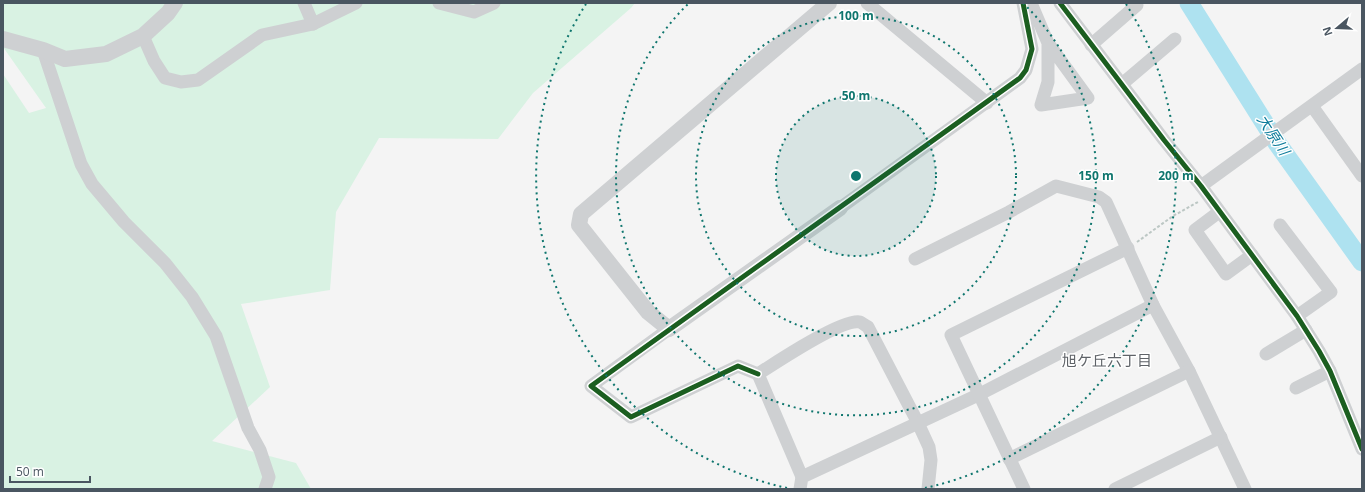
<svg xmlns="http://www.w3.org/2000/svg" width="1365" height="492" viewBox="0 0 1365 492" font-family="'Open Sans','Noto Sans JP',sans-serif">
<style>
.green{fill:#d9f2e3}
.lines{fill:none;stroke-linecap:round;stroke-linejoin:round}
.river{stroke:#aee2f0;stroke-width:19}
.path{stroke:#bcc7c4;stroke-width:2;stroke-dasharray:3 2;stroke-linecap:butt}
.minor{stroke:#ced0d2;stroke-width:13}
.tertiary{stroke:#ced0d2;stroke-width:16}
.cycleway-casing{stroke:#fff;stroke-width:8}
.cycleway{stroke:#1b5e20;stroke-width:5}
.ring{fill:none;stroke:#0f766e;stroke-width:2;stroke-dasharray:2 4}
.labels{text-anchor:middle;stroke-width:3;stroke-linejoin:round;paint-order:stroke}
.water-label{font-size:15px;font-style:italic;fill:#0c7c9b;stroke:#fff}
.neighbourhood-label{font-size:15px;fill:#5f6368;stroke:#fff}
.centre{fill:#0f766e;stroke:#fff;stroke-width:2}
.ring-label{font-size:12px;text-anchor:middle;font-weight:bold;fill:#0f766e;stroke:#fff;stroke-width:3;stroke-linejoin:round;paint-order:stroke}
</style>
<rect width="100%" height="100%" fill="#f4f4f4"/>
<polygon class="green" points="3,3 635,3 631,8 533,93 498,139 379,138 336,212 330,290 241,304 270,387 212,441 296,463 311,489 3,489 3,74 29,113 46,108 3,47"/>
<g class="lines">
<polyline class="river" points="1189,3 1277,143 1362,262"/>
<polyline class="path" points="1137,242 1173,216 1198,202"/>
<g class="minor">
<polyline points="304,3 313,24"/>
<polyline points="439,3 474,12 494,3"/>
<polyline points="867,3 987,103"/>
<polyline points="1031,3 1048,43 1088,98 1041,105 1048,82 1048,43"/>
<polyline points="1060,3 1164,140 1201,186 1297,316 1319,351 1330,371 1362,449"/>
<polyline points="143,36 154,61 165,78 181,82 198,80 262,35 313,24 356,3"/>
<polyline points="1091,45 1137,5"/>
<polyline points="43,50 81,164 92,184 124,222 165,263 192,297 216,336 248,428 260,450 269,477 265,489"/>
<polyline points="1122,84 1175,39"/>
<polyline points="1312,106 1362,176"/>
<polyline points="1201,186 1362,69"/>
<polyline points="840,208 1020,78 1026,70 1032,49 1023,3"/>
<polyline points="1219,212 1195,230 1226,274 1252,255"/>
<polyline points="1280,225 1331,292 1297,316"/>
<polyline points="915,259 1009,212 1056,186 1099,197 1106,202 1153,305 1189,371 1245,489"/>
<polyline points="669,329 591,386 631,417 738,366 758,374"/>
<polyline points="1266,354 1306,330"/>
<polyline points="1296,388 1330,371"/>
<polyline points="1009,459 1189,371"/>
<path d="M802,477L758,374C775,363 843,318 860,322C862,323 865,325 868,327L918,423L929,447L931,460L928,489"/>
<polyline points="800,489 802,477 978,395 1153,305"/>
<polyline points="1024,489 951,335 1128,248"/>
<polyline points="1115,489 1221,437"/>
</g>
<g class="tertiary">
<polyline points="829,3 581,214 579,225 648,312 669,329 840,208"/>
<polyline points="3,39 43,50 65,59 106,54 143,36 168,13 175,3"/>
</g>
<defs>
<g id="cycleway">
<polyline points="1060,3 1164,140 1201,186 1297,316 1319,351 1330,371 1362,449"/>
<polyline points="758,374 738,366 631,417 591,386 1020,78 1026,70 1032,49 1023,3"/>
</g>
</defs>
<use href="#cycleway" class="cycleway-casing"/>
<use href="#cycleway" class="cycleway"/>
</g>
<circle cx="856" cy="176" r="80" fill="#0f766e" fill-opacity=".12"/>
<g class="ring">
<circle cx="856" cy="176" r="80"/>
<circle cx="856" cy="176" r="160"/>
<path d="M1023 3A240 240 0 1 1 689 3"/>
<path d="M787 488A320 320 0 0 1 586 4M1126 4A320 320 0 0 1 925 488"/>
</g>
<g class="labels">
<g class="water-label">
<text transform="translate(1273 135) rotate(57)" y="5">大原川</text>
</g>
<g class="neighbourhood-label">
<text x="1107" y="366">旭ケ丘六丁目</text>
</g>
</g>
<circle cx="856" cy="176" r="6" class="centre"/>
<g class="ring-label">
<text x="856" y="20">100 m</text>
<text x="856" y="100">50 m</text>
<text x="1096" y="180">150 m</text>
<text x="1176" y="180">200 m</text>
</g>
<rect width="1365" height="492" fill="none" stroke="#4a5661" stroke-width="8"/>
<g transform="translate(1337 28) rotate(251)" stroke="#ffffff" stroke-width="3" paint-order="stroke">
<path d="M0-3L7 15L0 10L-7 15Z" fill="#4a5661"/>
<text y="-6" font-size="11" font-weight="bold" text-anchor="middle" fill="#4a5661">N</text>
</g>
<path d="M10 476v6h80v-6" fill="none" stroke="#4a5661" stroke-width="2"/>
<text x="16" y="476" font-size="12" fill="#4a5661" stroke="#ffffff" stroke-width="3" paint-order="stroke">50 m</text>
</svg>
